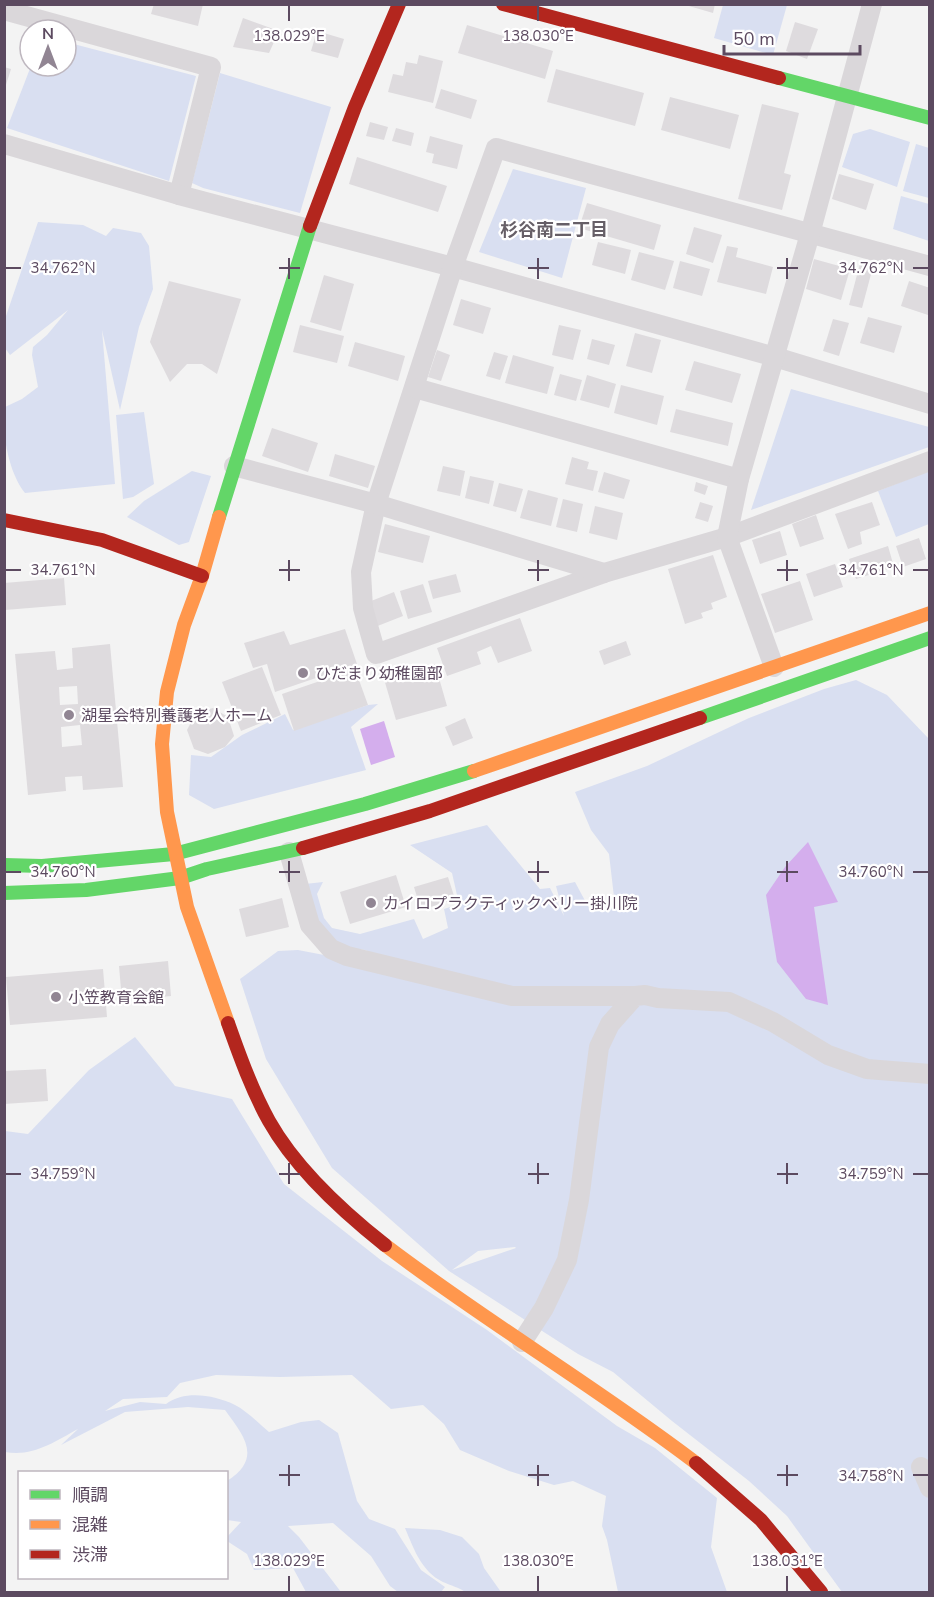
<svg xmlns="http://www.w3.org/2000/svg" width="934" height="1597" viewBox="0 0 934 1597" font-family="'Nunito Sans','Noto Sans JP',sans-serif">
<style>
.green{fill:#d9dff1;fill-rule:evenodd}
.water{fill:#d4aeed}
.building{fill:#dedbde;fill-rule:evenodd}
.lines{fill:none;stroke-linecap:round;stroke-linejoin:round}
.street{stroke:#dad7da;stroke-width:20}
.fast{stroke:#63d668;stroke-width:14}
.slow{stroke:#ff974d;stroke-width:14}
.jam{stroke:#b3261e;stroke-width:14}
.ticks{fill:none;stroke:#5c4a60;stroke-width:2}
.poi-dot{fill:#918593;stroke:#fff;stroke-width:2}
.labels{text-anchor:middle;stroke-width:4.5;stroke-linejoin:round;paint-order:stroke}
.poi-label{font-size:16px;fill:#5c4a60;stroke:#fff;text-anchor:start}
.neighbourhood-label{font-size:18px;font-weight:bold;fill:#665f67;stroke:#fff}
.ticks-label{font-size:15px;text-anchor:middle;fill:#5c4a60;stroke:#fff;stroke-width:4.5;stroke-linejoin:round;paint-order:stroke}
</style>
<rect width="100%" height="100%" fill="#f3f3f3"/>
<g class="green">
<polygon points="723,5 787,5 773,55 714,38"/>
<polygon points="66,42 196,76 169,181 7,128 31,66 66,66"/>
<polygon points="220,73 331,107 300,213 203,188 192,183"/>
<polygon points="870,129 910,142 897,187 842,167 853,134"/>
<polygon points="916,144 929,148 929,198 903,191"/>
<polygon points="513,169 586,188 562,278 479,252"/>
<polygon points="901,196 929,204 929,241 893,229"/>
<path d="M38,222L83,225L106,236L113,228L141,233L149,246L153,289L139,327L120,410L102,330L115,484L25,493C9,473 1,433 5,407L22,399L38,387L32,355L33,347L47,335L68,310L10,355L5,348V319Z"/>
<polygon points="791,389 929,427 929,447 751,510"/>
<polygon points="144,412 154,484 133,497 123,499 116,415"/>
<polygon points="192,471 211,476 189,542 179,545 127,517 144,501"/>
<polygon points="929,471 929,524 896,537 878,491"/>
<path d="M856,680L887,695L929,739V1592H842L787,1516L749,1481L672,1421L613,1372L578,1354L449,1271L332,1168L266,1059L240,979L278,951L298,950L423,974L365,950L340,947L320,937L305,884L323,882L317,894L324,918L332,928L360,934L414,919L423,939L448,928L444,909L459,904L452,873L410,845L487,825L540,889L550,888L564,916L556,886L575,882L590,910L614,897L609,854L591,830L575,792L647,766L749,718L824,689ZM515,1247L516,1248L452,1270L478,1251Z"/>
<polygon points="378,704 351,727 366,770 214,809 189,795 191,755 211,757 242,735 285,714 293,730 368,705"/>
<path d="M135,1037L175,1086L232,1099L284,1184L382,1261L487,1330L617,1426L655,1448L717,1498L711,1547L727,1592H618L607,1540L602,1526L606,1496L573,1481L554,1485L509,1471L460,1450L444,1424L423,1405L391,1409L352,1375L280,1377L216,1375L180,1383L167,1397L123,1399L105,1411L140,1402L166,1404C185,1390 214,1395 235,1405C247,1411 258,1423 269,1432L301,1422L319,1420L338,1433L357,1501L369,1519L395,1529L421,1570L445,1587L441,1592H398L390,1586L371,1556L333,1523L288,1526L299,1537L341,1592H306L293,1568L254,1570L247,1554L227,1541V1537L241,1522L227,1520V1481C263,1458 244,1436 225,1410L188,1407L125,1412L61,1445L78,1429C54,1442 33,1457 5,1452V1131L28,1134L89,1070Z"/>
<path d="M405,1528L440,1530L462,1537L479,1554L484,1568L501,1592H465C459,1587 451,1586 443,1582C421,1571 414,1549 405,1528Z"/>
</g>
<g class="water">
<polygon points="384,721 395,757 371,765 360,729"/>
<polygon points="808,842 838,902 814,907 828,1005 806,999 777,962 766,895 785,867"/>
</g>
<g class="building">
<polygon points="154,4 203,4 198,26 151,14"/>
<polygon points="682,4 715,4 713,13"/>
<polygon points="243,18 279,31 269,53 233,47"/>
<polygon points="795,22 818,29 807,59 786,51"/>
<polygon points="467,25 553,51 545,79 458,53"/>
<polygon points="317,31 344,39 338,58 311,51"/>
<polygon points="419,55 443,61 433,103 388,92 393,74 403,76 406,62 417,64"/>
<polygon points="4,67 11,69 5,88 4,88"/>
<polygon points="556,69 644,93 635,126 547,102"/>
<polygon points="441,89 477,100 471,119 435,108"/>
<polygon points="670,97 739,115 730,149 661,130"/>
<polygon points="762,104 799,113 784,173 791,175 782,210 738,199"/>
<polygon points="370,122 388,127 384,140 366,136"/>
<polygon points="396,128 414,133 411,146 392,141"/>
<polygon points="430,136 463,145 457,169 432,163 434,154 426,152"/>
<polygon points="357,157 447,186 438,212 349,184"/>
<polygon points="839,174 874,184 866,210 832,199"/>
<polygon points="587,203 661,225 654,250 579,228"/>
<polygon points="694,227 722,235 713,263 686,254"/>
<polygon points="598,242 631,250 625,274 592,265"/>
<polygon points="727,246 738,248 736,257 773,267 766,294 717,282"/>
<polygon points="639,252 674,261 665,290 631,280"/>
<polygon points="814,259 850,269 841,300 806,289"/>
<polygon points="861,260 874,263 862,308 849,305"/>
<polygon points="680,261 710,269 702,296 673,288"/>
<polygon points="324,275 354,284 341,331 310,322"/>
<polygon points="169,281 241,299 217,374 202,364 187,364 170,382 150,342"/>
<polygon points="909,281 930,288 928,315 901,306"/>
<polygon points="461,299 491,308 483,334 453,325"/>
<polygon points="868,317 902,326 894,353 860,343"/>
<polygon points="833,319 849,323 839,356 823,351"/>
<polygon points="300,325 344,336 337,363 293,352"/>
<polygon points="559,325 581,330 573,360 552,355"/>
<polygon points="635,333 661,340 652,373 626,366"/>
<polygon points="592,339 615,345 609,365 587,359"/>
<polygon points="355,342 405,356 398,381 348,366"/>
<polygon points="437,350 450,355 441,381 428,377"/>
<polygon points="494,352 508,356 500,380 486,376"/>
<polygon points="513,355 554,367 547,394 505,383"/>
<polygon points="694,361 741,374 732,403 685,390"/>
<polygon points="560,374 582,380 576,401 554,395"/>
<polygon points="587,375 616,384 609,408 580,400"/>
<polygon points="621,385 664,396 657,425 614,413"/>
<polygon points="676,409 733,423 728,446 670,432"/>
<polygon points="272,428 318,443 308,472 262,456"/>
<polygon points="335,454 375,466 368,488 329,476"/>
<polygon points="572,457 589,462 587,469 598,471 593,491 565,484"/>
<polygon points="443,466 465,471 460,496 437,491"/>
<polygon points="604,472 630,480 624,499 598,492"/>
<polygon points="470,476 494,481 489,504 465,498"/>
<polygon points="696,482 708,486 705,495 694,491"/>
<polygon points="499,483 523,489 516,512 493,506"/>
<polygon points="528,490 558,498 551,526 520,518"/>
<polygon points="563,499 583,504 577,532 556,527"/>
<polygon points="700,502 713,506 708,522 695,518"/>
<polygon points="872,502 880,525 860,532 862,544 848,549 835,514"/>
<polygon points="595,506 623,513 617,540 589,533"/>
<polygon points="816,515 824,539 800,547 792,524"/>
<polygon points="385,524 430,536 423,563 378,552"/>
<polygon points="780,531 787,555 760,564 752,540"/>
<polygon points="919,538 926,559 903,567 896,546"/>
<polygon points="888,546 894,567 856,579 849,559"/>
<polygon points="713,555 727,597 711,603 713,609 701,613 703,618 685,624 668,569"/>
<polygon points="835,564 843,587 814,597 806,574"/>
<polygon points="456,574 461,592 433,599 428,581"/>
<polygon points="64,578 66,605 5,610 4,583"/>
<polygon points="800,581 813,620 775,633 761,594"/>
<polygon points="423,584 432,612 408,619 400,591"/>
<polygon points="394,592 403,616 375,627 366,603"/>
<polygon points="520,618 532,651 498,663 491,646 477,652 481,664 447,676 437,648"/>
<polygon points="345,629 357,664 275,692 267,664 253,668 244,643 284,631 290,645"/>
<polygon points="626,641 631,655 604,665 599,651"/>
<path d="M110,644L123,787L83,790L82,776L65,777L66,791L28,795L15,654L55,651L57,670L73,668L72,648ZM77,686L78,704L60,705L59,687ZM80,725L82,745L62,747L61,727Z"/>
<polygon points="435,664 447,706 396,720 384,679"/>
<polygon points="262,667 281,715 241,731 222,682"/>
<polygon points="355,669 368,705 294,731 282,694"/>
<polygon points="213,708 228,717 234,736 225,747 208,754 194,749 187,730 196,713"/>
<polygon points="465,718 473,738 453,746 445,727"/>
<polygon points="396,875 406,907 350,924 340,892"/>
<polygon points="448,877 455,899 421,910 414,887"/>
<polygon points="282,898 289,927 246,937 239,909"/>
<polygon points="168,961 171,996 122,1001 119,966"/>
<polygon points="103,969 107,1017 10,1025 6,977"/>
<polygon points="46,1069 48,1101 4,1104 4,1071"/>
</g>
<g class="lines">
<g class="street">
<polyline points="4,10 211,67 179,195"/>
<polyline points="4,144 179,195 453,267 775,357 930,404"/>
<polyline points="930,266 496,148 453,267 376,504 361,572 363,608 376,654 604,573 727,537 930,461"/>
<polyline points="415,388 739,479"/>
<polyline points="234,466 376,504 604,573"/>
<polyline points="774,667 727,537 739,479 810,234 872,4"/>
<polyline points="289,852 310,925 331,949 347,956 512,996 635,996"/>
<polyline points="522,1342 544,1308 567,1260 579,1200 599,1047 610,1024 635,996 645,995 658,998 729,1002 773,1022 828,1055 867,1069 930,1074"/>
<polyline points="921,1467 930,1488"/>
</g>
<g class="fast">
<polyline points="779,78 930,118"/>
<polyline points="219,517 310,226"/>
<polyline points="700,718 930,638"/>
<polyline points="4,865 42,866 174,854 365,804 474,771"/>
<polyline points="4,893 86,890 180,878 207,869 303,848"/>
</g>
<g class="slow">
<polyline points="219,517 202,576 184,625 167,692 162,744 167,812 187,907 228,1023"/>
<polyline points="474,771 930,613"/>
<path d="M385,1245C486,1322 595,1386 696,1463"/>
</g>
<g class="jam">
<polyline points="503,4 779,78"/>
<polyline points="310,226 355,107 399,4"/>
<polyline points="4,520 102,540 202,576"/>
<polyline points="303,848 430,811 700,718"/>
<path d="M228,1023C240,1057 252,1090 269,1121C296,1169 342,1211 385,1245"/>
<polyline points="696,1463 761,1520 821,1592"/>
</g>
</g>
<path class="ticks" d="M289,6V21M538,6V21M289,258V279M538,258V279M787,258V279M6,268H21M279,268H300M528,268H549M777,268H798M913,268H928M289,560V581M538,560V581M787,560V581M6,570H21M279,570H300M528,570H549M777,570H798M913,570H928M289,861V882M538,861V882M787,861V882M6,872H21M279,872H300M528,872H549M777,872H798M913,872H928M289,1163V1184M538,1163V1184M787,1163V1184M6,1174H21M279,1174H300M528,1174H549M777,1174H798M913,1174H928M289,1465V1486M538,1465V1486M787,1465V1486M279,1475H300M528,1475H549M777,1475H798M913,1475H928M289,1576V1591M538,1576V1591M787,1576V1591"/>
<g class="poi-dot">
<circle cx="303" cy="673" r="6"/>
<circle cx="69" cy="715" r="6"/>
<circle cx="371" cy="903" r="6"/>
<circle cx="56" cy="997" r="6"/>
</g>
<g class="labels">
<g class="poi-label">
<text x="315" y="679">ひだまり幼稚園部</text>
<text x="81" y="721">湖星会特別養護老人ホーム</text>
<text x="383" y="909">カイロプラクティックベリー掛川院</text>
<text x="68" y="1003">小笠教育会館</text>
</g>
<g class="neighbourhood-label">
<text x="554" y="236">杉谷南二丁目</text>
</g>
</g>
<g class="ticks-label">
<text x="289" y="41">138.029°E</text>
<text x="538" y="41">138.030°E</text>
<text x="63" y="273">34.762°N</text>
<text x="871" y="273">34.762°N</text>
<text x="63" y="575">34.761°N</text>
<text x="871" y="575">34.761°N</text>
<text x="63" y="877">34.760°N</text>
<text x="871" y="877">34.760°N</text>
<text x="63" y="1179">34.759°N</text>
<text x="871" y="1179">34.759°N</text>
<text x="871" y="1481">34.758°N</text>
<text x="289" y="1566">138.029°E</text>
<text x="538" y="1566">138.030°E</text>
<text x="787" y="1566">138.031°E</text>
</g>
<rect width="934" height="1597" fill="none" stroke="#5c4a60" stroke-width="12"/>
<rect x="18" y="1471" width="210" height="108" fill="#ffffff" stroke="#beb7bf" stroke-width="1.5"/>
<rect x="30" y="1490" width="30" height="9" fill="#63d668" stroke="#beb7bf" stroke-width="1.5"/>
<text x="72" y="1501" font-size="18" fill="#5c4a60">順調</text>
<rect x="30" y="1520" width="30" height="9" fill="#ff974d" stroke="#beb7bf" stroke-width="1.5"/>
<text x="72" y="1531" font-size="18" fill="#5c4a60">混雑</text>
<rect x="30" y="1550" width="30" height="9" fill="#b3261e" stroke="#beb7bf" stroke-width="1.5"/>
<text x="72" y="1561" font-size="18" fill="#5c4a60">渋滞</text>
<g transform="translate(48 48)"><circle r="28" fill="#ffffff" stroke="#beb7bf" stroke-width="1.5"/>
<path d="M0-4.5L10 22L0 15L-10 22Z" fill="#918593"/>
<text y="-9" font-size="16" font-weight="bold" text-anchor="middle" fill="#5c4a60">N</text>
</g>
<path d="M724 45v9h136v-9" fill="none" stroke="#5c4a60" stroke-width="3"/>
<text x="733" y="45" font-size="18" fill="#5c4a60" stroke="#ffffff" stroke-width="4.5" paint-order="stroke">50 m</text>
</svg>
